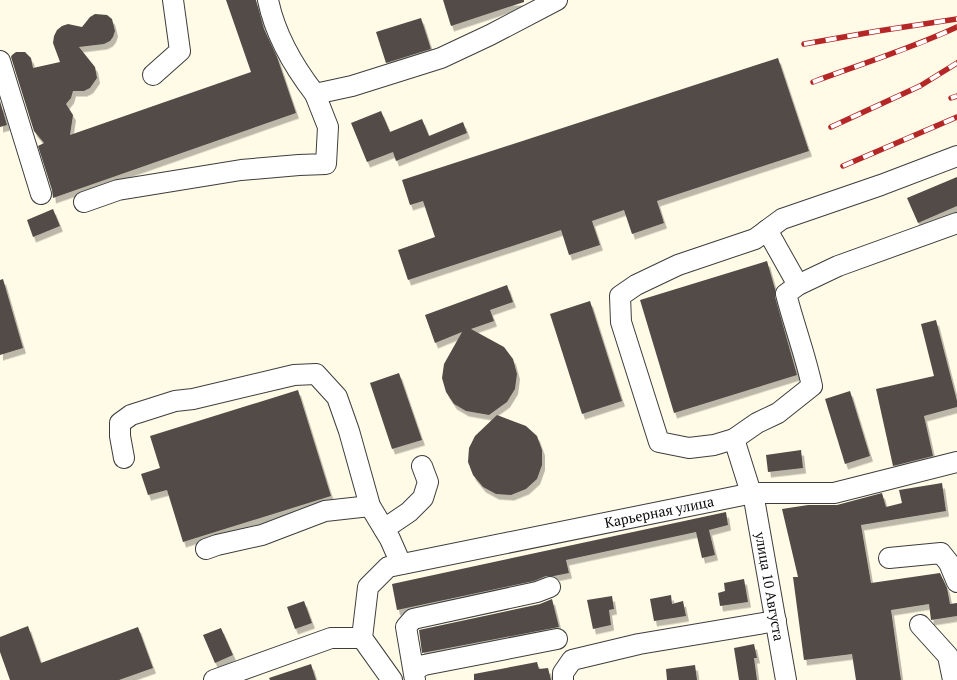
<svg xmlns="http://www.w3.org/2000/svg" width="957" height="680" viewBox="0 0 957 680" font-family="'PT Serif',serif">
<style>
.building{fill:#524b46;filter:url(#shadow)}
.lines{fill:none;stroke-linecap:round;stroke-linejoin:round}
.minor-casing{stroke:#3d3d3d;stroke-width:22}
.minor{stroke:#fff;stroke-width:20}
.rail-casing{stroke:#b52626;stroke-width:5.5}
.rail{stroke:#fff;stroke-width:4;stroke-dasharray:11;stroke-linecap:butt}
.labels{text-anchor:middle;stroke-width:5;stroke-linejoin:round;paint-order:stroke}
.street-label{font-size:14px;fill:#0a0a0a;stroke:#fff}
</style>
<defs>
<filter id="shadow"><feDropShadow dx="3" dy="5.5" stdDeviation="0" flood-color="#0004"/></filter>
</defs>
<rect width="100%" height="100%" fill="#fffbe7"/>
<g class="building">
<polygon points="226,0 256,0 264,29 277,57 296,113 53,198 52,190 38,146 44,143 34,131 11,57 12,55 16,52 25,52 31,58 33,68 60,62 53,43 54,36 57,30 62,26 68,24 82,27 90,17 95,14 107,15 112,19 115,31 113,37 110,41 104,44 79,47 95,67 97,78 90,88 84,91 73,91 71,98 66,104 73,115 70,135 251,72"/>
<polygon points="443,0 524,0 524,2 451,26"/>
<polygon points="421,18 431,49 386,63 376,32"/>
<polygon points="778,58 809,151 657,201 664,223 632,234 624,210 592,221 600,245 569,255 561,230 408,280 398,250 435,237 423,201 410,205 402,180"/>
<polygon points="0,101 7,125 0,127"/>
<polygon points="381,111 390,132 422,119 429,136 463,122 467,133 396,161 393,152 367,162 351,123"/>
<polygon points="957,177 957,206 918,223 907,198"/>
<polygon points="53,209 60,226 33,237 27,220"/>
<polygon points="767,261 775,289 775,297 797,375 674,413 640,300"/>
<polygon points="3,279 23,348 0,355 0,280"/>
<polygon points="507,285 513,302 490,310 494,321 471,329 504,347 513,359 517,374 515,389 507,402 489,415 466,411 454,404 446,392 442,378 444,364 462,332 435,343 425,315"/>
<polygon points="590,301 622,401 582,414 550,314"/>
<polygon points="936,320 957,401 957,407 924,416 933,456 893,466 876,389 934,376 921,324"/>
<polygon points="399,373 422,440 392,449 370,383"/>
<polygon points="298,390 331,496 183,542 167,490 148,495 141,474 160,468 150,436"/>
<polygon points="850,391 870,456 845,464 825,399"/>
<polygon points="497,415 526,426 537,436 542,450 542,465 537,479 526,489 511,495 496,494 483,487 473,475 468,462 469,448 475,436"/>
<polygon points="801,450 803,468 768,472 766,455"/>
<polygon points="942,483 946,511 861,525 871,583 940,573 947,588 950,604 957,603 957,616 931,620 929,604 891,610 901,680 856,680 852,654 804,660 793,577 798,577 782,509 808,505 837,505 882,493 886,507 902,503 899,490"/>
<polygon points="726,512 728,525 709,530 715,555 702,558 696,532 566,560 569,573 554,576 546,576 534,581 397,610 392,584"/>
<polygon points="744,579 748,602 720,606 718,593 725,591 724,583"/>
<polygon points="671,595 672,604 683,601 686,616 654,621 650,599"/>
<polygon points="612,596 614,609 609,610 611,625 593,629 587,600"/>
<polygon points="552,599 559,627 422,653 419,630 540,604"/>
<polygon points="304,601 312,623 295,629 287,607"/>
<polygon points="28,626 41,663 138,627 153,668 119,680 10,680 0,652 0,637"/>
<polygon points="221,628 233,655 215,663 203,635"/>
<polygon points="754,644 757,658 754,658 757,680 739,680 734,648"/>
<polygon points="537,662 539,669 548,668 551,680 474,680 474,674"/>
<polygon points="311,664 316,680 270,680 269,678"/>
<polygon points="695,665 697,680 667,680 666,669"/>
</g>
<g class="lines">
<defs>
<g id="minor">
<path d="M268,0C275,34 294,67 315,94L352,86L441,58L490,35L557,0"/>
<polyline points="0,61 41,194"/>
<polyline points="153,75 180,51 173,0"/>
<path d="M957,156L881,185L782,219L755,239L678,265L636,285L620,296L621,322L659,442L689,448L714,445L734,439L757,423L778,413L812,386C805,354 794,325 786,294L798,285L838,266L957,223"/>
<polyline points="84,202 118,190 241,170 299,165 326,164 328,127 315,94"/>
<polyline points="767,230 798,285"/>
<polyline points="734,439 751,493"/>
<polyline points="124,458 120,436 120,423 131,415 175,401 193,399 294,375 316,374 337,397 349,431 370,506 390,539 401,564"/>
<path id="s1" d="M753,493L786,680"/>
<polyline points="384,529 409,512 423,498 428,482 422,466"/>
<polyline points="206,549 217,545 262,535 325,511 370,506"/>
<polyline points="889,558 941,553 949,563 957,582"/>
<polyline points="920,625 948,656 953,680"/>
<polyline points="414,670 424,665 557,639"/>
<polyline points="214,680 331,638 362,638"/>
<path id="s2" d="M392,680L362,638L368,587L388,567L753,493H834L957,462"/>
<polyline points="415,680 406,627 413,619 537,592 550,587"/>
<polyline points="563,680 563,673 572,660 639,644 776,621"/>
</g>
</defs>
<use href="#minor" class="minor-casing"/>
<use href="#minor" class="minor"/>
<defs>
<g id="rail">
<polyline points="804,44 878,31 957,19"/>
<path d="M813,82C861,64 910,49 957,27"/>
<polyline points="951,98 957,96"/>
<polyline points="831,127 920,86 957,63"/>
<polyline points="843,166 957,117"/>
</g>
</defs>
<use href="#rail" class="rail-casing"/>
<use href="#rail" class="rail"/>
</g>
<g class="labels">
<g class="street-label">
<text dy="5" stroke="none"><textPath href="#s2" startOffset="408">Карьерная улица</textPath></text>
<text dy="5" stroke="none"><textPath href="#s1" startOffset="95">улица 10 Августа</textPath></text>
</g>
</g>
</svg>
